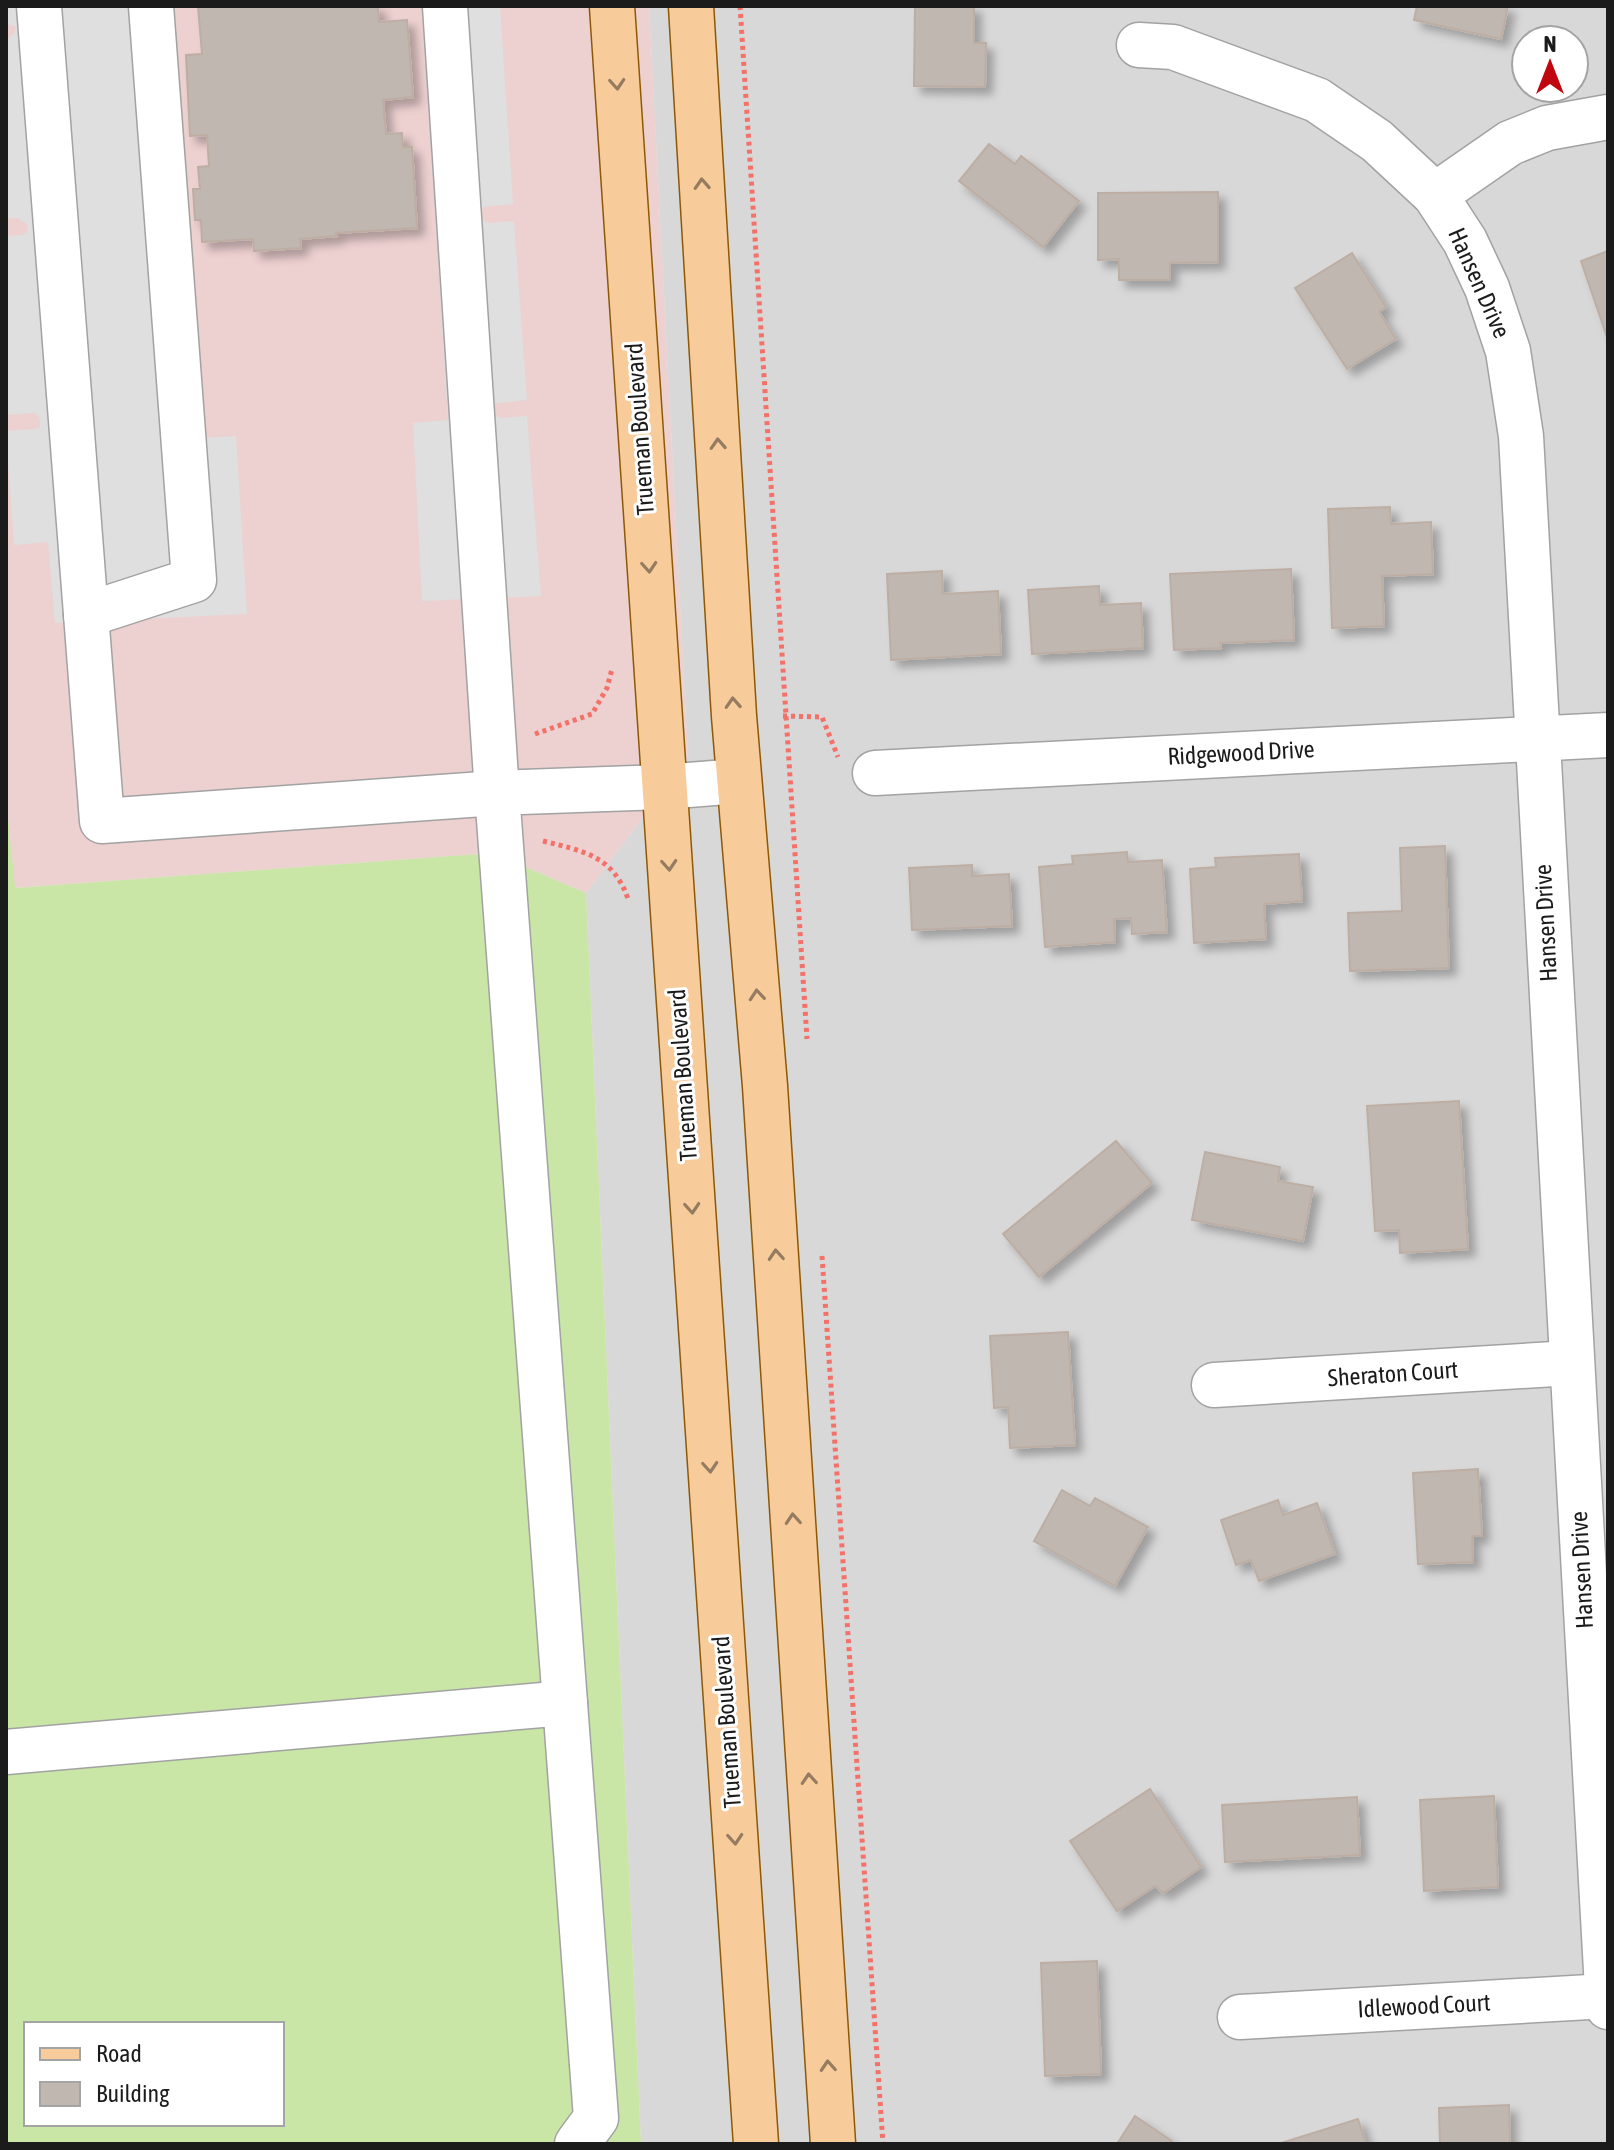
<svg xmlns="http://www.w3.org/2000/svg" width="1614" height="2150" viewBox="0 0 1614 2150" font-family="'Asap Condensed',sans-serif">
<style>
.residential{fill:#d9d8d8;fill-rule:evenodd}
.commercial{fill:#edd0d0}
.grass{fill:#c9e6a7;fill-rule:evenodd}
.parking{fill:#dfdfdf}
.building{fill:#c1b7b1;stroke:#bdaea4;stroke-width:2;filter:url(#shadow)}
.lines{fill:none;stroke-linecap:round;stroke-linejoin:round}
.minor-casing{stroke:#a2a2a2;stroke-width:47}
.major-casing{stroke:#8d5905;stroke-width:47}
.path{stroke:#f4716a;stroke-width:5;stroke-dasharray:4 4;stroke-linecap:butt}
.minor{stroke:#fff;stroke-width:44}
.major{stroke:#f8cb9a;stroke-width:44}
.oneway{stroke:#957c61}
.labels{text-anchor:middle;stroke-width:6;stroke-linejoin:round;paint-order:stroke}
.street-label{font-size:24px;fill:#1b1b1b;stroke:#fff}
</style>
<defs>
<filter id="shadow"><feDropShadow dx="7" dy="7" stdDeviation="4" flood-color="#0004"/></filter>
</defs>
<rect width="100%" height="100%" fill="#ede8e1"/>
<path class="residential" d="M649,6H1608V2144H641L586,893L688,757ZM1526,40H1574V88H1526Z"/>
<polygon class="commercial" points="6,6 649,6 688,757 586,893 493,853 14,888 6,797"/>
<path class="grass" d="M6,798L15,888L493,853L586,893L641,2144H6ZM26,2024H282V2124H26Z"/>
<g class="parking">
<polygon points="6,6 174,6 202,438 236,436 247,614 55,623 48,542 14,545 6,431 34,429 40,427 40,422 39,416 34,413 6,415 6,236 22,235 27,232 28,225 18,218 6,218 6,40 14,34 16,27 6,23"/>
<polygon points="422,6 500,6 513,204 484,207 479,213 481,220 490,223 514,221 527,400 498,403 492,407 492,412 500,418 527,416 541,596 422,601 413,423 448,420"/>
</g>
<g class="building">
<polygon points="198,6 378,6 379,22 407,20 413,97 383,100 386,134 402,133 403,147 412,147 417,228 336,233 337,236 300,239 301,248 254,251 253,239 202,242 201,220 195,220 193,189 200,189 198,167 209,166 207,135 190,136 186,55 202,54"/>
<polygon points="915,6 974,6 974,43 986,43 985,87 914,86"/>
<polygon points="1417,6 1508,6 1501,39 1414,20"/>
<polygon points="989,144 1015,164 1021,156 1079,201 1043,247 959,181"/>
<polygon points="1218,192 1218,262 1170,263 1170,280 1119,280 1119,259 1098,260 1098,193"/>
<polygon points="1608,251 1608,340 1581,261"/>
<polygon points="1352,253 1386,307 1379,312 1396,339 1347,369 1295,288"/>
<polygon points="1390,507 1391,524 1431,522 1433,574 1382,576 1384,626 1332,628 1328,509"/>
<polygon points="1291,569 1294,640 1220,643 1221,648 1174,650 1170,574"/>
<polygon points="942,571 943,594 998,591 1001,654 891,660 887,574"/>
<polygon points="1099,586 1100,605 1141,603 1143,648 1032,654 1028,590"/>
<polygon points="1445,846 1449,968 1350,971 1348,913 1402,911 1400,848"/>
<polygon points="1127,852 1128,862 1162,860 1167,932 1132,934 1131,918 1114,919 1115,942 1045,947 1039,867 1073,864 1072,856"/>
<polygon points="1299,854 1302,901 1264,904 1266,939 1194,943 1190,869 1216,867 1215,858"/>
<polygon points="972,865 972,876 1009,874 1012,926 912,930 909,868"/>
<polygon points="1459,1101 1468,1249 1400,1253 1399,1230 1375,1231 1367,1106"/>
<polygon points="1116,1141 1152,1183 1039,1277 1003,1234"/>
<polygon points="1205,1152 1280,1167 1278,1181 1313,1187 1303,1241 1192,1220"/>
<polygon points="1068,1332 1075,1445 1010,1448 1008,1407 994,1408 990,1336"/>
<polygon points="1478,1469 1482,1536 1472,1536 1473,1562 1418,1564 1413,1473"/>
<polygon points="1062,1490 1090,1506 1095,1498 1148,1527 1115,1586 1034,1541"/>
<polygon points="1278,1500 1283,1515 1317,1503 1335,1554 1259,1581 1251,1560 1236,1565 1221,1520"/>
<polygon points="1150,1789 1201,1867 1163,1893 1155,1886 1117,1911 1070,1841"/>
<polygon points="1494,1796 1498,1887 1424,1891 1420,1800"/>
<polygon points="1357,1797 1360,1855 1225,1862 1222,1805"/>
<polygon points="1097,1961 1101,2074 1045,2076 1041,1963"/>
<polygon points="1509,2105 1510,2144 1440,2144 1439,2108"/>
<polygon points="1135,2116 1172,2141 1168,2144 1117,2144"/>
<polygon points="1358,2119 1366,2144 1281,2144 1281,2143"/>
</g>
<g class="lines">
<defs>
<g id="minor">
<polyline points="39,6 102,821 497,793 663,787 739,781"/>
<polyline points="445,6 497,793 596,2118 577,2144"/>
<polyline points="1139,45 1173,47 1317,100 1377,141 1435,195 1465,241 1487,288 1508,351 1521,436 1608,2007"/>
<polyline points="1435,195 1510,143 1547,128 1608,117"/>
<polyline points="86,615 194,580 151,6"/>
<polyline points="875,773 1608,735"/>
<polyline points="1214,1385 1571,1363"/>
<polyline points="6,1752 565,1703"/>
<polyline points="1240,2017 1607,1996"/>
</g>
<g id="major">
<polyline points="612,6 756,2144"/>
<polyline points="691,6 734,716 765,1086 833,2144"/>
</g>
</defs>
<use href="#minor" class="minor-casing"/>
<use href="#major" class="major-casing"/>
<g class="path">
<polyline points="740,6 807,1039"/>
<polyline points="783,716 822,717 838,757"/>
<polyline points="535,734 592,714 607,688 612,669"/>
<path d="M543,841C582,851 613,855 628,899"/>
<polyline points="822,1256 883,2144"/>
</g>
<use href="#minor" class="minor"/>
<use href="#major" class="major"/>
</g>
<defs><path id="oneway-chevron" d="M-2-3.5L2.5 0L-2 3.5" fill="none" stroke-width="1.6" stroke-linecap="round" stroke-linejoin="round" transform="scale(2)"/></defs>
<g class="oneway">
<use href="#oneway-chevron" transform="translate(617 84) rotate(86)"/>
<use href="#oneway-chevron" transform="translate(702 184) rotate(-93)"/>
<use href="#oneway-chevron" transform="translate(718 444) rotate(-93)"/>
<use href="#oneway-chevron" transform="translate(649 567) rotate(86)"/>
<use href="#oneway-chevron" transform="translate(733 703) rotate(-93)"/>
<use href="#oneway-chevron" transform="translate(669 865) rotate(86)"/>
<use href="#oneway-chevron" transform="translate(757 995) rotate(-95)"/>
<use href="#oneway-chevron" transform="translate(692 1208) rotate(86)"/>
<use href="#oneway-chevron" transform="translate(776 1255) rotate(-94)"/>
<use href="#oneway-chevron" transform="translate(710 1467) rotate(86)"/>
<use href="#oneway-chevron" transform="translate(793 1519) rotate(-94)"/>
<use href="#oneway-chevron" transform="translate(809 1779) rotate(-94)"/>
<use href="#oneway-chevron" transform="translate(735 1839) rotate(86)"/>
<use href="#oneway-chevron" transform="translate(828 2066) rotate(-94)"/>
</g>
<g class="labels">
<g class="street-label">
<text transform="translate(1479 283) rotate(66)" y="8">Hansen Drive</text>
<text transform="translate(640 429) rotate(-94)" y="8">Trueman Boulevard</text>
<text transform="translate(1241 753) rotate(-3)" y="8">Ridgewood Drive</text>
<text transform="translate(1546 923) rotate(-93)" y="8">Hansen Drive</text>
<text transform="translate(683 1075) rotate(-94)" y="8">Trueman Boulevard</text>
<text transform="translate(1393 1374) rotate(-4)" y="8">Sheraton Court</text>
<text transform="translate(1582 1570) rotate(-93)" y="8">Hansen Drive</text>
<text transform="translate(727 1722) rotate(-94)" y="8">Trueman Boulevard</text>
<text transform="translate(1424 2006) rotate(-3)" y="8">Idlewood Court</text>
</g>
</g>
<rect width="1614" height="2150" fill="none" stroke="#1b1b1b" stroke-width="16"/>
<rect x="24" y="2022" width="260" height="104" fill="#ffffff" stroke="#a4a4a4" stroke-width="2"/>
<rect x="40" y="2048" width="40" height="12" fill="#f8cb9a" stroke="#a4a4a4" stroke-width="2"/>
<text x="96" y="2062" font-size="24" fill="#1b1b1b">Road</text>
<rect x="40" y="2082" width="40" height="24" fill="#c1b7b1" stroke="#a4a4a4" stroke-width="2"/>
<text x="96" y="2102" font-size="24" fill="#1b1b1b">Building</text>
<g transform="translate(1550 64)"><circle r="38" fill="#ffffff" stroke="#a4a4a4" stroke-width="2"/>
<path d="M0-6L14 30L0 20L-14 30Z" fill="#c00710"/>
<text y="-12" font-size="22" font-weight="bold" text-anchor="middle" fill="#1b1b1b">N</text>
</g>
</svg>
